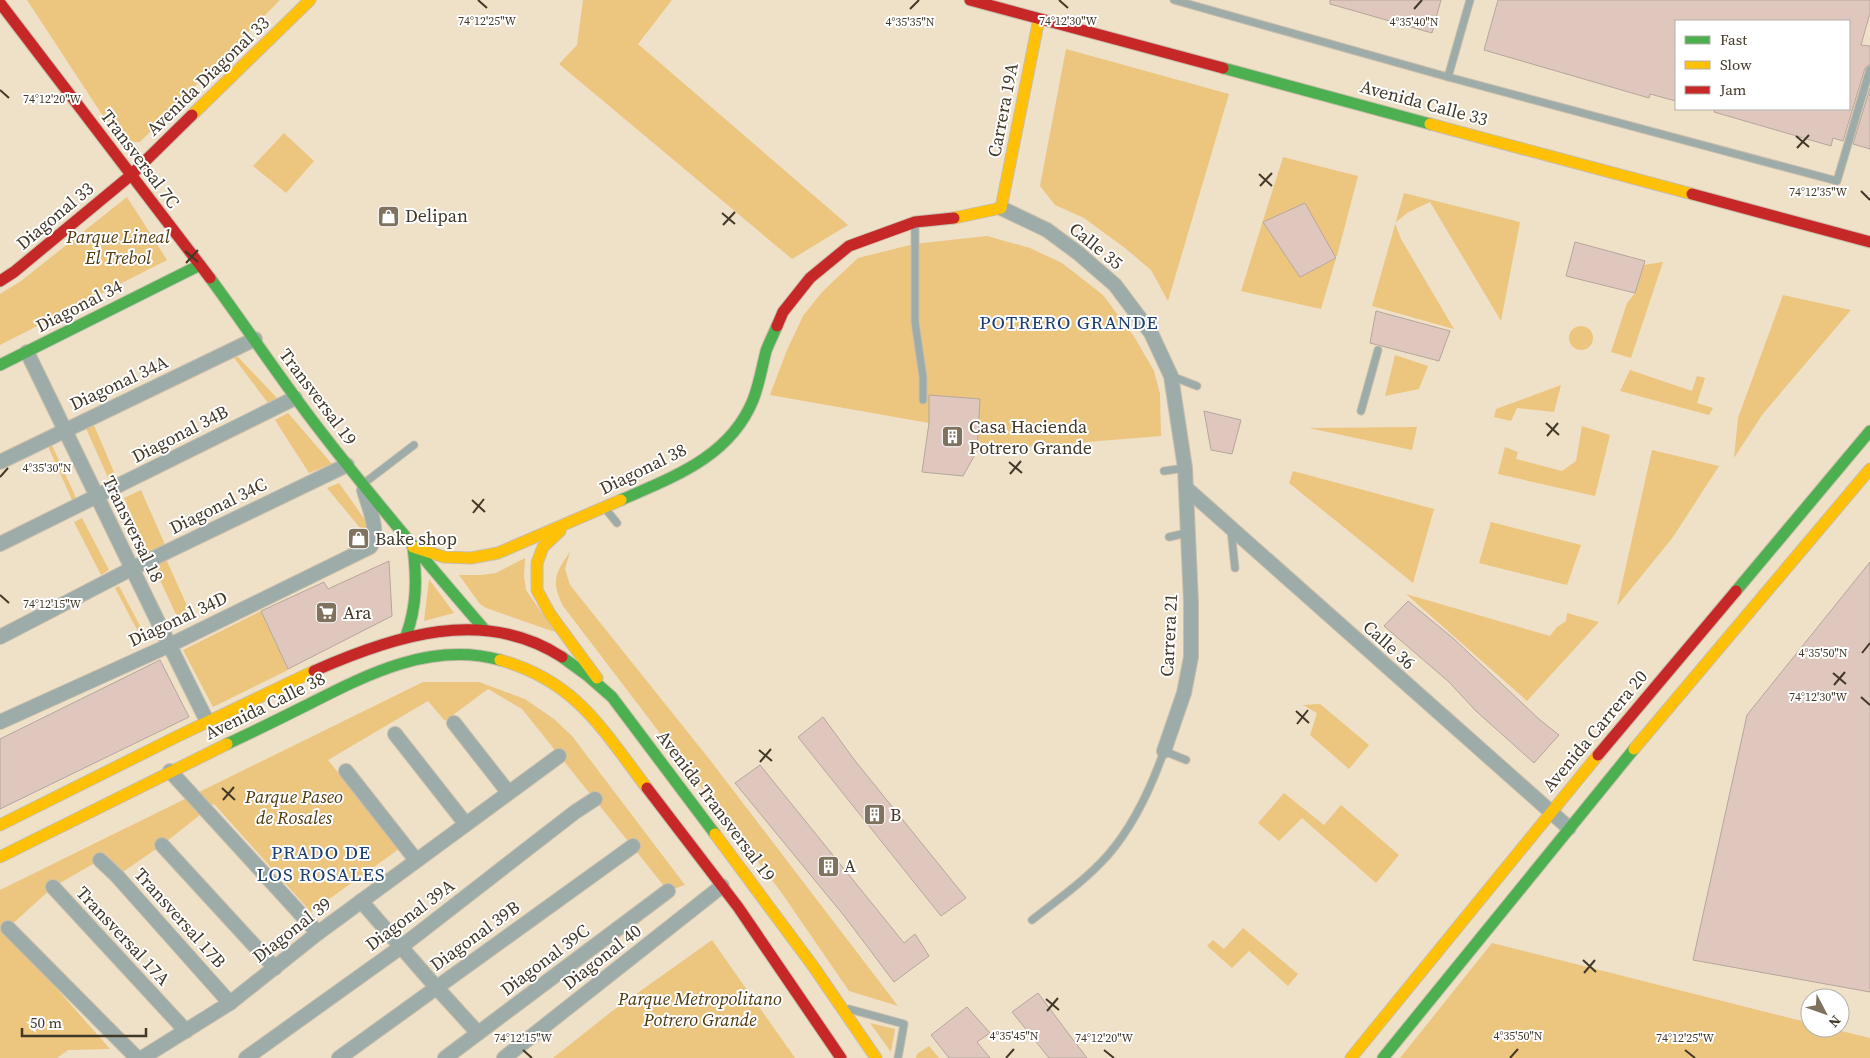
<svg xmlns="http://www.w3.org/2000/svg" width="1870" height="1058" viewBox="0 0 1870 1058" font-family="'Source Serif 4',serif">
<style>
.green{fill:#ecc57f}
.building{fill:#e0c7bd;stroke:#b6a69b}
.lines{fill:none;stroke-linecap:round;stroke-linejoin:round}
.lane-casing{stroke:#c9beab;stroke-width:9}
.street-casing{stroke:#c9beab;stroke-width:16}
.fast-casing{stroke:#c9beab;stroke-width:13}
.slow-casing{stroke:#c9beab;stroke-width:13}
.jam-casing{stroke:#c9beab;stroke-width:13}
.lane{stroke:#9daca9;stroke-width:7}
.street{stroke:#9daca9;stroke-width:14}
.fast{stroke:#4caf50;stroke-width:11}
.slow{stroke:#ffc107;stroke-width:11}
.jam{stroke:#c62828;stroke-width:11}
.ticks{fill:none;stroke:#423827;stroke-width:2}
.labels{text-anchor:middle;stroke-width:4;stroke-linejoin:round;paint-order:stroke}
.street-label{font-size:18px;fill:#423827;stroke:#fff}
.poi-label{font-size:18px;fill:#423827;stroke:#fff;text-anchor:start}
.park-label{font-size:18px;font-style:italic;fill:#51390b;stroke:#fff}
.neighbourhood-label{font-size:19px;letter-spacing:1px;fill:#1a3d72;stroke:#fff}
.ticks-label{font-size:12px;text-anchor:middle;fill:#423827;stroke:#fff;stroke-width:4;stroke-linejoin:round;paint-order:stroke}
</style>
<rect width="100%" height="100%" fill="#efe0c8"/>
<g class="green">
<polygon points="27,0 280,0 140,142 120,142"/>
<polygon points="583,0 672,0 638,44 848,225 792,259 559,64 577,45"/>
<polygon points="1066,49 1229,94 1168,301 1151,270 1125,248 1084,218 1055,205 1040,186"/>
<polygon points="284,133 314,161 286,193 253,166"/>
<polygon points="1283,157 1358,176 1337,256 1335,256 1305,204 1263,222 1300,277 1336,258 1321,309 1241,291"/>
<polygon points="1404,193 1520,222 1501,321 1430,202 1407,213 1395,223 1401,239 1454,329 1372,306"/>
<polygon points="127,197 167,260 0,345 0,294 21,281"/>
<polygon points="987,236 1030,248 1062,263 1103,295 1135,338 1154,371 1160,394 1161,436 977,451 980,399 929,395 929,423 770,395 787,350 803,316 822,292 858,258 914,244"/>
<polygon points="1663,262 1631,358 1611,352 1627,303 1635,293 1644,265"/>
<polygon points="1783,295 1851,310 1762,415 1734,458 1738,418"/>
<circle cx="1581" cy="338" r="12"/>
<polygon points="1395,355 1428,366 1419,389 1385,396"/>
<polygon points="238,357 277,398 268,403 234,358"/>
<polygon points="1630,370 1692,391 1697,376 1705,378 1697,403 1713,408 1709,415 1620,391"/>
<polygon points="1561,385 1554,412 1517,408 1511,421 1494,417 1496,409"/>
<polygon points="288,413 332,464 309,473 275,420"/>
<polygon points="93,423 117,479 110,482 85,426"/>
<polygon points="1582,426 1610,435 1595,496 1498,474 1505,447 1518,452 1516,459 1562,471 1576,461"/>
<polygon points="1417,427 1412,450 1309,428"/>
<polygon points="51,443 77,500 73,502 47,444"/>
<polygon points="1652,450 1719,466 1673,537 1617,606"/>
<polygon points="1293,471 1434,509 1413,583 1289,483"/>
<polygon points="339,483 368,524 365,534 327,488"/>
<polygon points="141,490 166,547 149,555 124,498"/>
<polygon points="82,518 109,570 101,575 74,522"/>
<polygon points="1491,522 1581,545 1567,585 1479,563"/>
<path d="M570,552L565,569L570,585L710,760L898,1006L849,991L781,892L563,606C551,582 555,573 570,552Z"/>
<polygon points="525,558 524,576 526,590 555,632 486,608 480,604 459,575 481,575 496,573"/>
<polygon points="166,559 192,617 180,623 153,565"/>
<polygon points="429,579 454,613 424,621"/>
<polygon points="119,586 148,641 144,643 115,588"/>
<polygon points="1406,594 1550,636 1557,627 1566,621 1567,613 1599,622 1527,701"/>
<polygon points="261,611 288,670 213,707 183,650"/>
<polygon points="423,682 479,682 525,699 554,719 572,736 685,885 668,891 522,709 488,689 445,721 428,701 328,760 399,849 311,912 214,804 162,845 117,876 100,860 53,887 8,928 13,939 110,1049 68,1050 57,1058 0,1058 0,890"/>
<polygon points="1320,704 1369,745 1349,769 1310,735 1317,713 1303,705"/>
<polygon points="1284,793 1324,825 1341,805 1399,855 1376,883 1302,818 1279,841 1258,823"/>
<polygon points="1243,928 1298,974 1288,986 1249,951 1232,968 1207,946 1213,940 1224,949"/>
<polygon points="712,940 795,1058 553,1058 611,1012"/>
<polygon points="1492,943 1810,1023 1810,1028 1829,1028 1870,1038 1870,1058 1400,1058"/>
<polygon points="870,1023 895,1029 891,1052"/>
<polygon points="929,1046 939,1058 916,1058 917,1054"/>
</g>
<g class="building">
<polygon points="1330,0 1441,0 1432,33 1330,4"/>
<polygon points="1498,0 1870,0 1870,13 1861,45 1870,46 1870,64 1865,68 1843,141 1833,138 1831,146 1714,112 1715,109 1849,109 1849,21 1676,21 1676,101 1650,94 1649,98 1484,50"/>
<polygon points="1870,88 1870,149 1853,144"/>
<polygon points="1305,203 1336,258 1300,277 1263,222"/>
<polygon points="1575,242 1645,261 1635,293 1566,276"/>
<polygon points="1376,311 1450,331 1439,361 1370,343"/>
<polygon points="929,395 980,399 977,451 963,476 922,472 929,423"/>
<polygon points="1204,411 1241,420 1232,454 1211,450"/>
<polygon points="389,561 392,616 288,669 261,611 324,582 328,589"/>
<polygon points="1870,562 1870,992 1693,960 1747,715"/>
<polygon points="1408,601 1454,639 1540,720 1559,735 1534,763 1476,711 1449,682 1384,626"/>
<polygon points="160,660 189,717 0,809 0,739"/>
<polygon points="823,717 856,762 966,898 941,916 798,737"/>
<polygon points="760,765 904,943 915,934 929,956 894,982 845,917 735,783"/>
<polygon points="1038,993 1071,1037 1087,1058 1049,1058 1012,1012"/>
<polygon points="967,1007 990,1033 977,1042 990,1058 949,1058 931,1035"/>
</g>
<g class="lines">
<defs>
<g id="lane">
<polyline points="1174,0 1448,77 1837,181 1870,69"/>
<polyline points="1448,77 1470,0"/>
<polyline points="915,223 915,322 923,377 923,400"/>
<polyline points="1171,376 1197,386"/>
<polyline points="1361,411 1378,350"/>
<polyline points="1164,471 1185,468"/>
<polyline points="363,484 414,445"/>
<polyline points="604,507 617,523"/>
<polyline points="1231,530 1235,568"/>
<polyline points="1169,537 1187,533"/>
<path d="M1032,920C1057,900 1086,880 1108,855C1134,825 1151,788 1164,751L1186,760"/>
<polyline points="849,1009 904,1024 898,1058"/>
</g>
<g id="street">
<polyline points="1001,208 1047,230 1078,253 1115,285 1151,333 1171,376 1185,468 1191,602 1191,657 1184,693 1164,751"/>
<path d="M27,352C87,475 146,599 207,721"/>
<polyline points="0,462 255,339"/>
<polyline points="1186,488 1569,828"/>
<polyline points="0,544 295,398"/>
<polyline points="0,637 131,569 347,465"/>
<path d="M0,722L170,645L370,547C381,532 368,506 364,490"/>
<polyline points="454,723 508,792"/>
<polyline points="395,734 465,823"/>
<polyline points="170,771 318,933"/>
<polyline points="346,771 416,860"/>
<polyline points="162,845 275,968"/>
<polyline points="100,860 117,876 230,1003"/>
<polyline points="53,887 186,1031"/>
<polyline points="361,901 436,987 478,1033"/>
<polyline points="8,928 137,1058"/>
<polyline points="142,1058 230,1003 318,933 559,756"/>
<polyline points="246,1058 401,947 575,812 595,799"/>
<polyline points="339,1058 633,846"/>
<polyline points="445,1058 668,891"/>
<polyline points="504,1058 722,886"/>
</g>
<g id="fast">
<polyline points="1223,68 1430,124"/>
<path d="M210,278C247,328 281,380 319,429C372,498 428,564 484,629"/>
<polyline points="0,365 200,265"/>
<path d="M621,500C673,477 730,457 753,400C759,385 762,367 766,351C769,343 773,335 777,326"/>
<polyline points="1736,591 1870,431"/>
<path d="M406,636C417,606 417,579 413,547"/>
<polyline points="562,657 588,676 612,697 715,834"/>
<path d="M227,744C253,732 279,719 305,706C366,675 430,641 500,660"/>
<polyline points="1383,1058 1634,749"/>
</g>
<g id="slow">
<polyline points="192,115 310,0"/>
<polyline points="1430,124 1692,194"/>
<polyline points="954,218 1001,208 1039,19"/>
<polyline points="560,531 543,547 537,563 537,590 550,614 597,678"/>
<polyline points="413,547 444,557 471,558 498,553 621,500"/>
<path d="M500,660C576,681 602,729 647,788"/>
<polyline points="1634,749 1870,469"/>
<polyline points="0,825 178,736 314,671"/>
<polyline points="715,834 813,966 876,1058"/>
<polyline points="0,857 227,744"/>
<polyline points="1351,1058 1598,755"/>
</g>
<g id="jam">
<polyline points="970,0 1223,68"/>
<polyline points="0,3 210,278"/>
<polyline points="1692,194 1870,242"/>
<polyline points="0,281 14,272 130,176 192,115"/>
<polyline points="777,326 783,312 810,278 849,246 915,222 954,218"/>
<path d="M314,671C393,636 483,606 562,657"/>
<polyline points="1598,755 1736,591"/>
<polyline points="647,788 738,907 841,1058"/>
</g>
</defs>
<use href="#lane" class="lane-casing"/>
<use href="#street" class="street-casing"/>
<use href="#fast" class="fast-casing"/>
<use href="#slow" class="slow-casing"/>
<use href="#jam" class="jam-casing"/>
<use href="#lane" class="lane"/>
<use href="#street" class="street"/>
<use href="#fast" class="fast"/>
<use href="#slow" class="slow"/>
<use href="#jam" class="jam"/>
</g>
<path class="ticks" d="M478,0L487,8M1059,0L1068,8M910,9L919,0M1414,9L1422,0M0,90L9,98M1796,136L1809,147M1797,148L1809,135M1259,174L1272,186M1260,186L1272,173M1861,191L1870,200M722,213L735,224M723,225L735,212M185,251L198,262M186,263L198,250M1546,423L1559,435M1547,436L1558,423M1009,462L1022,473M1010,474L1021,461M0,477L8,468M472,500L485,512M473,513L484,499M0,595L9,603M1862,653L1870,643M1833,673L1846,684M1834,685L1845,672M1861,697L1870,705M1296,711L1309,723M1297,724L1308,710M759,750L772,761M760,762L771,749M222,788L235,800M223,800L234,787M1583,960L1596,972M1584,973L1595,960M1046,999L1059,1010M1047,1011L1058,998M523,1050L532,1058M1104,1050L1114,1058M1685,1050L1695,1058M1006,1058L1014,1049M1510,1058L1518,1049"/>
<defs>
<symbol id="shop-square" viewBox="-11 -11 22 22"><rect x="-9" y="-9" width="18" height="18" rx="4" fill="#7f735f" stroke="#fff"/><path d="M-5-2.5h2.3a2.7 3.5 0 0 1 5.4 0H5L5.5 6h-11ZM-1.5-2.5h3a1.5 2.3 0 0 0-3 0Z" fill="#fff"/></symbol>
<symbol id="building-square" viewBox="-11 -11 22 22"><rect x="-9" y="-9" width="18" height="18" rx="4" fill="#7f735f" stroke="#fff"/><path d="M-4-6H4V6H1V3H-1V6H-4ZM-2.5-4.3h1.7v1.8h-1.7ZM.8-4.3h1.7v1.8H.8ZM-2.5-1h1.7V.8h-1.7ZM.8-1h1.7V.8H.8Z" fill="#fff"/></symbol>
<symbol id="supermarket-square" viewBox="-11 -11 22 22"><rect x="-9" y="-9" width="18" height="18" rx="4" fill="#7f735f" stroke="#fff"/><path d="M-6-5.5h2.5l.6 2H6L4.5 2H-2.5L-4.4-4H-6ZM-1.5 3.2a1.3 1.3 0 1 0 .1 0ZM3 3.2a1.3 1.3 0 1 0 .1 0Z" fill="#fff"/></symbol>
</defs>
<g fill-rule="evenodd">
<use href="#shop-square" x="376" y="204" width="25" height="25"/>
<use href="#building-square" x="940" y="424" width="25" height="25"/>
<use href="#shop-square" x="346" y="526" width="25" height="25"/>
<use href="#supermarket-square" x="314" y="600" width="25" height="25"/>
<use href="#building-square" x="862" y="802" width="25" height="25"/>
<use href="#building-square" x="816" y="854" width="25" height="25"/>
</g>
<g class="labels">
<g class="street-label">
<text transform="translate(208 76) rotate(-44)" y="6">Avenida Diagonal 33</text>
<text transform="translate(1424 103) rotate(15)" y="6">Avenida Calle 33</text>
<text transform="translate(1003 110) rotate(-79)" y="6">Carrera 19A</text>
<text transform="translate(140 159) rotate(53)" y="6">Transversal 7C</text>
<text transform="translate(55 216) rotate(-40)" y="6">Diagonal 33</text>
<text transform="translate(1096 246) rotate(39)" y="6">Calle 35</text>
<text transform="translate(79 306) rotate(-27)" y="6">Diagonal 34</text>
<text transform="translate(119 383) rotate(-25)" y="6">Diagonal 34A</text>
<text transform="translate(318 397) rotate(53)" y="6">Transversal 19</text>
<text transform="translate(180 434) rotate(-27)" y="6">Diagonal 34B</text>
<text transform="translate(643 469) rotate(-26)" y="6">Diagonal 38</text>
<text transform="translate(218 506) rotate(-26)" y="6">Diagonal 34C</text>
<text transform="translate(133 529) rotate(64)" y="6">Transversal 18</text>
<text transform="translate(178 619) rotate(-25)" y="6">Diagonal 34D</text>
<text transform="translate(1169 635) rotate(-87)" y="6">Carrera 21</text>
<text transform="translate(1389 645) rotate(42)" y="6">Calle 36</text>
<text transform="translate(265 706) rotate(-26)" y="6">Avenida Calle 38</text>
<text transform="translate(1595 731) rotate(-50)" y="6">Avenida Carrera 20</text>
<text transform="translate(716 806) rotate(53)" y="6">Avenida Transversal 19</text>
<text transform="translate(410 915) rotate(-37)" y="6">Diagonal 39A</text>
<text transform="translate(180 918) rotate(48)" y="6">Transversal 17B</text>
<text transform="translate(292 930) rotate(-38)" y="6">Diagonal 39</text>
<text transform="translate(123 936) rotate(47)" y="6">Transversal 17A</text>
<text transform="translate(475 936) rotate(-36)" y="6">Diagonal 39B</text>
<text transform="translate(602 957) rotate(-38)" y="6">Diagonal 40</text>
<text transform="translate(545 960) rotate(-37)" y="6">Diagonal 39C</text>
</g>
<g class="poi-label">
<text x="405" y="222">Delipan</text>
<text x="969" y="433">Casa Hacienda<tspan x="969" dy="21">Potrero Grande</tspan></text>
<text x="375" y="545">Bake shop</text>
<text x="343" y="619">Ara</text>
<text x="890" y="821">B</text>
<text x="844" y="872">A</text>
</g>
<g class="park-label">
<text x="118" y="243">Parque Lineal<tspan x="118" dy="21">El Trebol</tspan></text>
<text x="294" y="803">Parque Paseo<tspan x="294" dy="21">de Rosales</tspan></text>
<text x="700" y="1005">Parque Metropolitano<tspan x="700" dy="21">Potrero Grande</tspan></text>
</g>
<g class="neighbourhood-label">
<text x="1069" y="329">POTRERO GRANDE</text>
<text x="321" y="859">PRADO DE<tspan x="321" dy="22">LOS ROSALES</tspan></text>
</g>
</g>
<g class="ticks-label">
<text x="487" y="25">74°12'25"W</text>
<text x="1068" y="25">74°12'30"W</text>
<text x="1414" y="26">4°35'40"N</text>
<text x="910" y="26">4°35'35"N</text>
<text x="52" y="103">74°12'20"W</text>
<text x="1818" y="196">74°12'35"W</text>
<text x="47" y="472">4°35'30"N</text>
<text x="52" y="608">74°12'15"W</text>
<text x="1823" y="657">4°35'50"N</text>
<text x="1818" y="701">74°12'30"W</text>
<text x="1014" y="1040">4°35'45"N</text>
<text x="1518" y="1040">4°35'50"N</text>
<text x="523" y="1042">74°12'15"W</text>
<text x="1104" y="1042">74°12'20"W</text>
<text x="1685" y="1042">74°12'25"W</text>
</g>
<rect x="1675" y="20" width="175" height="90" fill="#ffffff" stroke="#b3afa9"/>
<rect x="1685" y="36" width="25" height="8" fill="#4caf50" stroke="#b3afa9"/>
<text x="1720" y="45" font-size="15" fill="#423827">Fast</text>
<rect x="1685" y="61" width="25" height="8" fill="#ffc107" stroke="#b3afa9"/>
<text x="1720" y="70" font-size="15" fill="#423827">Slow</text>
<rect x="1685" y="86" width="25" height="8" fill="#c62828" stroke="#b3afa9"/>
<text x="1720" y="95" font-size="15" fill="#423827">Jam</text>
<g transform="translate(1825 1013) rotate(131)"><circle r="24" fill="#ffffff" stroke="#b3afa9"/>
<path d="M0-4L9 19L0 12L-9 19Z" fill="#7f735f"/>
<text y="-8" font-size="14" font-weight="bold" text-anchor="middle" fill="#423827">N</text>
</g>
<path d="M22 1028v8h124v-8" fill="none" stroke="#423827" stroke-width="2.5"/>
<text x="30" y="1028" font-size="15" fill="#423827" stroke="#ffffff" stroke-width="4" paint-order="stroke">50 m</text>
</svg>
